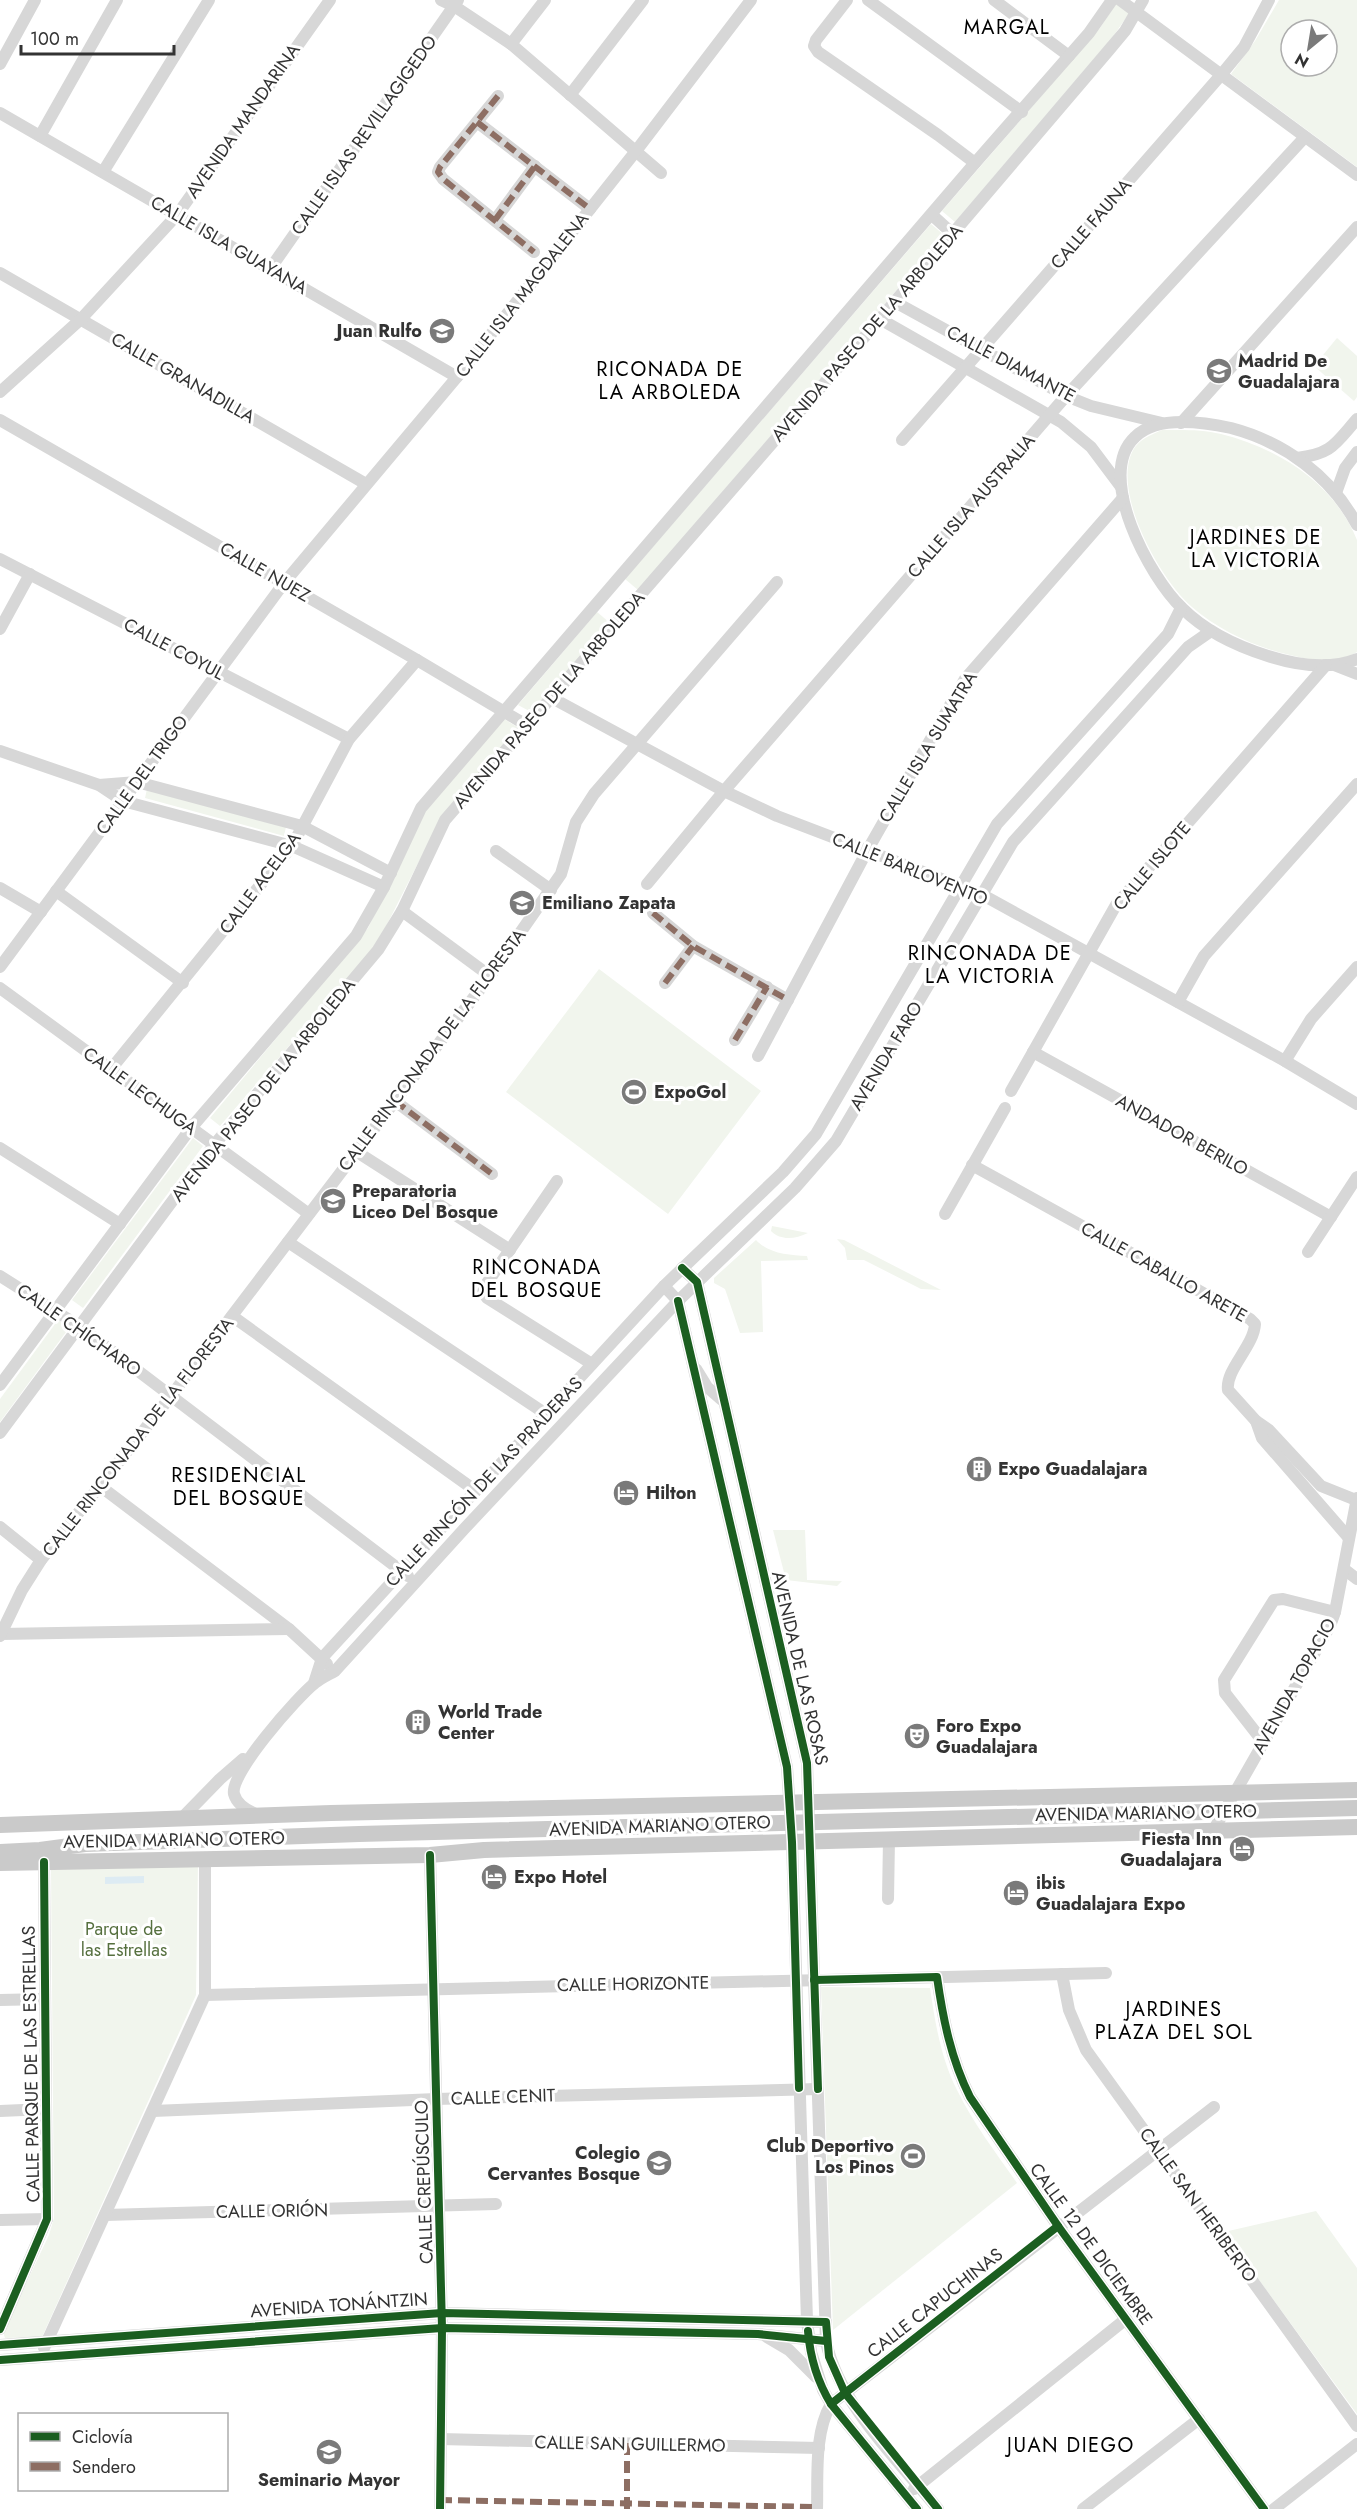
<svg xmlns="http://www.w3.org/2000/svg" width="1357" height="2509" viewBox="0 0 1357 2509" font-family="Jost,sans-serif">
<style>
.green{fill:#f1f5ed;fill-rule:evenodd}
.water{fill:#ddebf3}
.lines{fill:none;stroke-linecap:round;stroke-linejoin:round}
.minor{stroke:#d7d7d7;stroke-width:12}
.major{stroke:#cacaca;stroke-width:16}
.quiet{stroke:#8d6e63;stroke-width:6;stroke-dasharray:12 6;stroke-linecap:butt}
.cycleway-casing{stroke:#fff;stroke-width:11}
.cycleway{stroke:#1b5e20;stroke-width:8}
.labels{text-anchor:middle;stroke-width:6;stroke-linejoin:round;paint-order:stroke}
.street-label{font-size:18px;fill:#333;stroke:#fff}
.poi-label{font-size:18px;font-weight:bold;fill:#333;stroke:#fff;text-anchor:start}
.park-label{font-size:18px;fill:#56703f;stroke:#fff}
.neighbourhood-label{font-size:20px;letter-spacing:1.5px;fill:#000;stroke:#fff}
</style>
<rect width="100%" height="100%" fill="#fff"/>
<g class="green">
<path d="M1279,0H1357V167L1231,74L1255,41ZM1291,30H1327V66H1291Z"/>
<polygon points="1117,2 1130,12 1112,38 955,222 942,211 1100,28"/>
<polygon points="931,224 944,235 638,590 625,579"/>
<polygon points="1337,338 1357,356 1357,397 1354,401 1314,366"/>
<path d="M1162,430C1181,430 1202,429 1221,434C1278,448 1334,483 1357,540V652C1338,664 1312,661 1290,655C1255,647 1220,631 1192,607C1160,580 1108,487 1135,447C1142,438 1151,435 1162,430Z"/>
<polygon points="597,612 610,623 533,713 518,705"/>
<polygon points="504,719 519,728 441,818 377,944 220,1126 210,1118 368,928 426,810"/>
<polygon points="147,789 286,827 284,836 145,798"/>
<polygon points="599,969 761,1091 668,1214 506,1092"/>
<polygon points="193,1138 203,1146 83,1308 72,1300"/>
<path d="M772,1226L808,1233C795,1239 781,1241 771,1231Z"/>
<polygon points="837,1239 844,1240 941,1290 921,1289 864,1260 847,1260 845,1248"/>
<path d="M756,1240C769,1254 789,1255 807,1256L808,1260L761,1261L763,1332L740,1333L725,1289L714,1283V1278Z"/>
<polygon points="58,1320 69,1328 0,1422 0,1399"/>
<polygon points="773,1530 805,1530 807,1580 842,1581 837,1586 786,1580"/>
<polygon points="198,1863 196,1995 42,2337 5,2338 3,2332 49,2235 54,2218 51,1869"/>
<path d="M821,1987L930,1988C935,2022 941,2059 957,2090C973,2123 996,2153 1017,2183L833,2330Z"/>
<polygon points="1316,2211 1357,2268 1357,2414 1224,2232"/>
</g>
<polygon class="water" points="144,1876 144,1883 105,1884 105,1877"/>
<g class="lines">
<g class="minor">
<polyline points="441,0 454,6 511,44 661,173"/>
<polyline points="847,0 816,40 814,46 818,52 938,135 975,163"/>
<polyline points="868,0 1022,112"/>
<polyline points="994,0 1069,56"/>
<polyline points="1120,0 1357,175"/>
<polyline points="511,44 545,0"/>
<polyline points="0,64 35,0"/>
<polyline points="570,95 643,0"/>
<polyline points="498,96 440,167 438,172 443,179 534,252"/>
<polyline points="0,113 457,377"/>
<polyline points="477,122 590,209"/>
<polyline points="40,136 117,0"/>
<polyline points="103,172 209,0"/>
<polyline points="932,215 953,234"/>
<polyline points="495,220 535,166"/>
<polyline points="270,269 458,0"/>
<polyline points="0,273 366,484"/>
<polyline points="895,302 1066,396 1091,406 1162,423"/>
<polyline points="880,319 1061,422 1091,447 1121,487"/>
<polyline points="0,392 81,319 177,215 330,0"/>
<polyline points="0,420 417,660 528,726"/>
<polyline points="1181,423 1357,227"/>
<polyline points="902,440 1221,75 1244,47 1269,0"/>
<path d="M1297,458C1332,454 1335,444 1357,419"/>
<polyline points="1336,493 1345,468 1357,452"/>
<path d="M1357,525C1331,476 1284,442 1231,428C1203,422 1157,415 1135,437C1094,475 1150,578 1182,608C1206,632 1236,646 1268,656C1296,665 1329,670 1357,659"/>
<polyline points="0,559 349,739"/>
<polyline points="0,629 30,574"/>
<polyline points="1334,665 1357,674"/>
<polyline points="552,698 724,791 777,816 981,894 1285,1061 1357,1104"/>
<polyline points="0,751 99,785 123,801 292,846 384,887"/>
<polyline points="99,785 137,782 302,826 391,873"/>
<polyline points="496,851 551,890"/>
<polyline points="647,884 724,791 1066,396 1305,137"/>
<polyline points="0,888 41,912"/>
<polyline points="56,891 183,983"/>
<polyline points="402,911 490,976"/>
<polyline points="653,913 693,946 788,1000"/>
<polyline points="0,967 284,583 457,377 636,151 751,0"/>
<polyline points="665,983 693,946"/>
<polyline points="0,988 309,1214"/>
<polyline points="1178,1002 1204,956 1357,784"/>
<polyline points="735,1040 767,987"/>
<polyline points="1033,1052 1331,1217"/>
<polyline points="758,1056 867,851 965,679 1123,498"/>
<polyline points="1285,1061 1311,1019 1357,967"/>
<polyline points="111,1069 292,846 349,739 417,660"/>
<polyline points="1011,1091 1116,905 1326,665"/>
<polyline points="395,1101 492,1174"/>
<polyline points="0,1148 120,1224"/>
<polyline points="357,1152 510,1250"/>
<path d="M972,1165L1250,1319L1255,1324C1254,1346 1225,1370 1228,1390L1256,1421L1269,1430L1321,1486L1356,1500"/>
<polyline points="557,1181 485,1286 483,1292 487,1298 592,1364"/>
<polyline points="945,1214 1005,1108"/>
<polyline points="288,1242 546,1414"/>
<polyline points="1308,1252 1357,1177"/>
<path d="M682,1268L697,1282L807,1763L826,2341C838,2403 898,2460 938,2509"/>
<polyline points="0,1276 79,1326 408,1576"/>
<polyline points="664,1286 678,1301 787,1767 792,1842 807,2321 811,2352 823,2390 831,2404 917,2509"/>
<polyline points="232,1316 476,1491"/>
<polyline points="696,1369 707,1387 722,1400"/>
<polyline points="0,1385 191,1128 356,936 384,887 421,808 975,163 1089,33 1112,0"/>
<polyline points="1256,1421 1262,1438 1349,1538"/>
<polyline points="0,1433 214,1145 378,950 402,911 445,820 880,319 1109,50 1125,31 1143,0"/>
<polyline points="100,1486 289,1629 327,1664"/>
<polyline points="0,1527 41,1560"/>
<polyline points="1344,1569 1357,1579"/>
<polyline points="1,1634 289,1629"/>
<polyline points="0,1636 22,1590 41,1560 171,1396 490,976 561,874 576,822 594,794 777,582"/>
<polyline points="314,1683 322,1658 664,1286 783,1172 816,1134 997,824 1168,634 1181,608"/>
<polyline points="1264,1743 1225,1693 1224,1680 1274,1600 1283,1599 1335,1612"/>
<path d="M258,1815C248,1811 237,1805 234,1794C229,1774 298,1696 315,1683C321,1678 328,1675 335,1671L465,1528L678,1301L795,1188L836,1141L1013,842L1188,647L1211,631"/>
<polyline points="182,1818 220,1779 243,1759"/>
<polyline points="1213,1831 1330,1626 1335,1612 1357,1498"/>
<polyline points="430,1855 442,2328 440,2509"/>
<polyline points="888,1899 889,1839"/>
<polyline points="1062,1974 1069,2010 1086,2050 1357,2426"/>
<path d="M937,1977C943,2019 951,2059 970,2097L1058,2226L1264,2509"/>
<polyline points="205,1995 1106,1973"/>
<polyline points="0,2000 45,1999"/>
<polyline points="0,2111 46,2109"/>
<polyline points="153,2111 436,2099 818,2089"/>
<polyline points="105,2215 496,2204"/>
<polyline points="0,2220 47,2219"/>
<polyline points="0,2329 47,2219 44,1862"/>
<polyline points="767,2337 789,2350 816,2377"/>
<polyline points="0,2345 442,2313 826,2322"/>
<polyline points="44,2348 205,1995 205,1859"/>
<polyline points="0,2360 442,2328 758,2334 826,2341"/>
<polyline points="441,2439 819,2448"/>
<polyline points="914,2489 1126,2319"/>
<path d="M817,2509C818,2476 814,2433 831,2404L1214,2107"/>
<polyline points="1083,2509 1199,2419"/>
<polyline points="1274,2509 1357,2444"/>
</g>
<g class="major">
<polyline points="0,1825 331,1813 1357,1790"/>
<polyline points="0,1852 40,1850 85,1844 359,1834 1357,1808"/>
<polyline points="0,1863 430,1855 484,1850 1357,1827"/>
</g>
<g class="quiet">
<polyline points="498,96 440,167 438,172 443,179 534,252"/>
<polyline points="477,122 590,209"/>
<polyline points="495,220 535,166"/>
<polyline points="653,913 693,946 788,1000"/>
<polyline points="665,983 693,946"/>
<polyline points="735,1040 767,987"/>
<polyline points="395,1101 492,1174"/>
<polyline points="440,2500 817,2507"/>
<polyline points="627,2509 627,2443"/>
</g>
<defs>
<g id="cycleway">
<polyline points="682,1268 697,1282 807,1763 818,2089"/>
<polyline points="678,1301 787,1767 792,1842 799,2088"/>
<polyline points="430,1855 442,2328 440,2509"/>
<path d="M814,1980L937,1977C943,2019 951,2059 970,2097L1058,2226L1264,2509"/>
<polyline points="0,2329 47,2219 44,1862"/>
<path d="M808,2331C810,2357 817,2381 831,2404L917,2509"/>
<polyline points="0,2345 442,2313 826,2322 829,2357 845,2393 938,2509"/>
<polyline points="0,2360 442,2328 758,2334 826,2341"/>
<polyline points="831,2404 1058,2226"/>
</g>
</defs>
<use href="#cycleway" class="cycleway-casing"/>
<use href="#cycleway" class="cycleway"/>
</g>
<defs>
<symbol id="school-disc" viewBox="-11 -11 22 22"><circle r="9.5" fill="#7a7a7a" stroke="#fff"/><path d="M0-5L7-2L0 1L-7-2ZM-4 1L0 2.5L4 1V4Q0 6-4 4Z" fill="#fff"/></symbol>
<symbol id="stadium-disc" viewBox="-11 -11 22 22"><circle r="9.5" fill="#7a7a7a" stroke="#fff"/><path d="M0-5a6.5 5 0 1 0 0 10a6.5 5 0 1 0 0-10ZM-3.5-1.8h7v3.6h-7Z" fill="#fff"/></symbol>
<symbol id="university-disc" viewBox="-11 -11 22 22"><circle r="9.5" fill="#7a7a7a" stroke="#fff"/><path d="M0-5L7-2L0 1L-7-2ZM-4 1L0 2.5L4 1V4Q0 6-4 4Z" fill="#fff"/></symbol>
<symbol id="building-disc" viewBox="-11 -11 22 22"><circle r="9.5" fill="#7a7a7a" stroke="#fff"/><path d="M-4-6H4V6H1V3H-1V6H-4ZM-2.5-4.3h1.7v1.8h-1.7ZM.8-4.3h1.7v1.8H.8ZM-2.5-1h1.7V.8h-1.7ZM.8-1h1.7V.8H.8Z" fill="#fff"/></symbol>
<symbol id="hotel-disc" viewBox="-11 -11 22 22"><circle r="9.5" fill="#7a7a7a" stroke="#fff"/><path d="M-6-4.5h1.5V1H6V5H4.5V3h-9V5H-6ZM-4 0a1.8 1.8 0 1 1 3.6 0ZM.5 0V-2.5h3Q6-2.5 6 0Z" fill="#fff"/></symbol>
<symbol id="theatre-disc" viewBox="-11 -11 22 22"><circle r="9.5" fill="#7a7a7a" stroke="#fff"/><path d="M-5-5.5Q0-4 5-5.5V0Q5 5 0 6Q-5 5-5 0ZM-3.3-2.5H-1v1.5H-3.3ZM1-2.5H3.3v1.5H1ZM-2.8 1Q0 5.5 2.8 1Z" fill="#fff"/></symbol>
</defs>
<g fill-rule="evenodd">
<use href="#school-disc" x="427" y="316" width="30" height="30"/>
<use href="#school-disc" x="1204" y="356" width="30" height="30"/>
<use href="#school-disc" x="507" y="888" width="30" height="30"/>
<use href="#stadium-disc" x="619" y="1077" width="30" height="30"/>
<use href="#university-disc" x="318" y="1186" width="30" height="30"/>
<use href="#building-disc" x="964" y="1454" width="30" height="30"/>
<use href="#hotel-disc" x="611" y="1478" width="30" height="30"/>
<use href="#building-disc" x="403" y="1707" width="30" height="30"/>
<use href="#theatre-disc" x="902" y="1721" width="30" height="30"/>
<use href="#hotel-disc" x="1227" y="1834" width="30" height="30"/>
<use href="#hotel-disc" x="479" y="1862" width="30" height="30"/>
<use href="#hotel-disc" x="1001" y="1878" width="30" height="30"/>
<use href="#stadium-disc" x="898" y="2141" width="30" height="30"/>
<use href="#school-disc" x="644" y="2148" width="30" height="30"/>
<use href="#school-disc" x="314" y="2437" width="30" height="30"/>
</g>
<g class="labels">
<g class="street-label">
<text transform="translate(243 121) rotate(-55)" y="6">AVENIDA MANDARINA</text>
<text transform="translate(364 135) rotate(-55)" y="6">CALLE ISLAS REVILLAGIGEDO</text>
<text transform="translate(1091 224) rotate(-49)" y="6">CALLE FAUNA</text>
<text transform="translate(229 245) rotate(30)" y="6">CALLE ISLA GUAYANA</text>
<text transform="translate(522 295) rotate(-52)" y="6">CALLE ISLA MAGDALENA</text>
<text transform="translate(867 333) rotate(-49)" y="6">AVENIDA PASEO DE LA ARBOLEDA</text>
<text transform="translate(1011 364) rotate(28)" y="6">CALLE DIAMANTE</text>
<text transform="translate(183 378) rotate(30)" y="6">CALLE GRANADILLA</text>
<text transform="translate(971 506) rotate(-49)" y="6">CALLE ISLA AUSTRALIA</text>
<text transform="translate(265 572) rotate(30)" y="6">CALLE NUEZ</text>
<text transform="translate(174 649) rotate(28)" y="6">CALLE COYUL</text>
<text transform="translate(549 700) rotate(-49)" y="6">AVENIDA PASEO DE LA ARBOLEDA</text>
<text transform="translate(928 747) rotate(-59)" y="6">CALLE ISLA SUMATRA</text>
<text transform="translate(142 775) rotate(-54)" y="6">CALLE DEL TRIGO</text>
<text transform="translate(1152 866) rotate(-50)" y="6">CALLE ISLOTE</text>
<text transform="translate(910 869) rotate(22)" y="6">CALLE BARLOVENTO</text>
<text transform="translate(260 883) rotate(-53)" y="6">CALLE ACELGA</text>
<text transform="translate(432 1050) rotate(-53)" y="6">CALLE RINCONADA DE LA FLORESTA</text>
<text transform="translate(886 1056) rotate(-59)" y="6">AVENIDA FARO</text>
<text transform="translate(263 1090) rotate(-51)" y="6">AVENIDA PASEO DE LA ARBOLEDA</text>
<text transform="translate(140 1091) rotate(36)" y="6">CALLE LECHUGA</text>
<text transform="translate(1182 1135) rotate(29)" y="6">ANDADOR BERILO</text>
<text transform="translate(1164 1272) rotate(29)" y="6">CALLE CABALLO ARETE</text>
<text transform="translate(79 1330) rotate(35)" y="6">CALLE CHÍCHARO</text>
<text transform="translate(138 1437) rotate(-52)" y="6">CALLE RINCONADA DE LA FLORESTA</text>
<text transform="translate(484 1482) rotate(-47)" y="6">CALLE RINCÓN DE LAS PRADERAS</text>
<text transform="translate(800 1668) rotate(77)" y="6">AVENIDA DE LAS ROSAS</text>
<text transform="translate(1294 1686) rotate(-61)" y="6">AVENIDA TOPACIO</text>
<text transform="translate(1146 1813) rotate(-1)" y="6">AVENIDA MARIANO OTERO</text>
<text transform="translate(660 1826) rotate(-2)" y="6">AVENIDA MARIANO OTERO</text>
<text transform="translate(174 1840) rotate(-1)" y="6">AVENIDA MARIANO OTERO</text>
<text transform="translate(633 1984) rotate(-1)" y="6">CALLE HORIZONTE</text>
<text transform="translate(31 2064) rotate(-91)" y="6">CALLE PARQUE DE LAS ESTRELLAS</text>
<text transform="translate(503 2097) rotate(-2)" y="6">CALLE CENIT</text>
<text transform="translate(424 2182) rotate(-92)" y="6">CALLE CREPÚSCULO</text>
<text transform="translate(1198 2205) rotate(54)" y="6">CALLE SAN HERIBERTO</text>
<text transform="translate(272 2211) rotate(-1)" y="6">CALLE ORIÓN</text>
<text transform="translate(1091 2244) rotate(54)" y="6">CALLE 12 DE DICIEMBRE</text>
<text transform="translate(935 2303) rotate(-38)" y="6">CALLE CAPUCHINAS</text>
<text transform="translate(339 2305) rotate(-4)" y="6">AVENIDA TONÁNTZIN</text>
<text transform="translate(630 2444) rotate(1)" y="6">CALLE SAN GUILLERMO</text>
</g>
<g class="poi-label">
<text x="422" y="337" text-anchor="end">Juan Rulfo</text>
<text x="1238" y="367">Madrid De<tspan x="1238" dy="21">Guadalajara</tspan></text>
<text x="542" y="909">Emiliano Zapata</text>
<text x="654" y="1098">ExpoGol</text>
<text x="352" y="1197">Preparatoria<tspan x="352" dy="21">Liceo Del Bosque</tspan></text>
<text x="998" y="1475">Expo Guadalajara</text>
<text x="646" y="1499">Hilton</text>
<text x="438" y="1718">World Trade<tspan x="438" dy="21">Center</tspan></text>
<text x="936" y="1732">Foro Expo<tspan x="936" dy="21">Guadalajara</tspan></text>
<text x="1222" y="1845" text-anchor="end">Fiesta Inn<tspan x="1222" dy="21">Guadalajara</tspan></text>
<text x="514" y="1883">Expo Hotel</text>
<text x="1036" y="1889">ibis<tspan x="1036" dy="21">Guadalajara Expo</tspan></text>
<text x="894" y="2152" text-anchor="end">Club Deportivo<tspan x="894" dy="21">Los Pinos</tspan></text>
<text x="640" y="2159" text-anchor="end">Colegio<tspan x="640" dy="21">Cervantes Bosque</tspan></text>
<text x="329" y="2486" text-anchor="middle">Seminario Mayor</text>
</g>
<g class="park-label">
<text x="124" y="1935">Parque de<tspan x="124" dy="21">las Estrellas</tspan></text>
</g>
<g class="neighbourhood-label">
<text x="1007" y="34">MARGAL</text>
<text x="670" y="376">RICONADA DE<tspan x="670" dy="23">LA ARBOLEDA</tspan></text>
<text x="1256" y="544">JARDINES DE<tspan x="1256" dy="23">LA VICTORIA</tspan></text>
<text x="990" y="960">RINCONADA DE<tspan x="990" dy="23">LA VICTORIA</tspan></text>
<text x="537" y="1274">RINCONADA<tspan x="537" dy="23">DEL BOSQUE</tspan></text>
<text x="239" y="1482">RESIDENCIAL<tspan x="239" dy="23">DEL BOSQUE</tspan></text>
<text x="1174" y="2016">JARDINES<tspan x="1174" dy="23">PLAZA DEL SOL</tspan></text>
<text x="1071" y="2452">JUAN DIEGO</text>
</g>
</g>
<rect x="18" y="2413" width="210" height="78" fill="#ffffff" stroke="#adadad" stroke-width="1.5"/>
<rect x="30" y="2432" width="30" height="9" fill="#1b5e20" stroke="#adadad" stroke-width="1.5"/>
<text x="72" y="2443" font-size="18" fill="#333333">Ciclovía</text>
<rect x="30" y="2462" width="30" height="9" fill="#8d6e63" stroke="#adadad" stroke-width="1.5"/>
<text x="72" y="2473" font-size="18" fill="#333333">Sendero</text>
<g transform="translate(1309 48) rotate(210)"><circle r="28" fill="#ffffff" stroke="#adadad" stroke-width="1.5"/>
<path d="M0-4.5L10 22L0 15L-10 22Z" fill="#7a7a7a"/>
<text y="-9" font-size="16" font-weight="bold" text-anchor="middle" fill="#333333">N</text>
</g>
<path d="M21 45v9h153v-9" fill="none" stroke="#333333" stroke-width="3"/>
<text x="30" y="45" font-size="18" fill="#333333" stroke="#ffffff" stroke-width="4.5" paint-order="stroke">100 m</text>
</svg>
